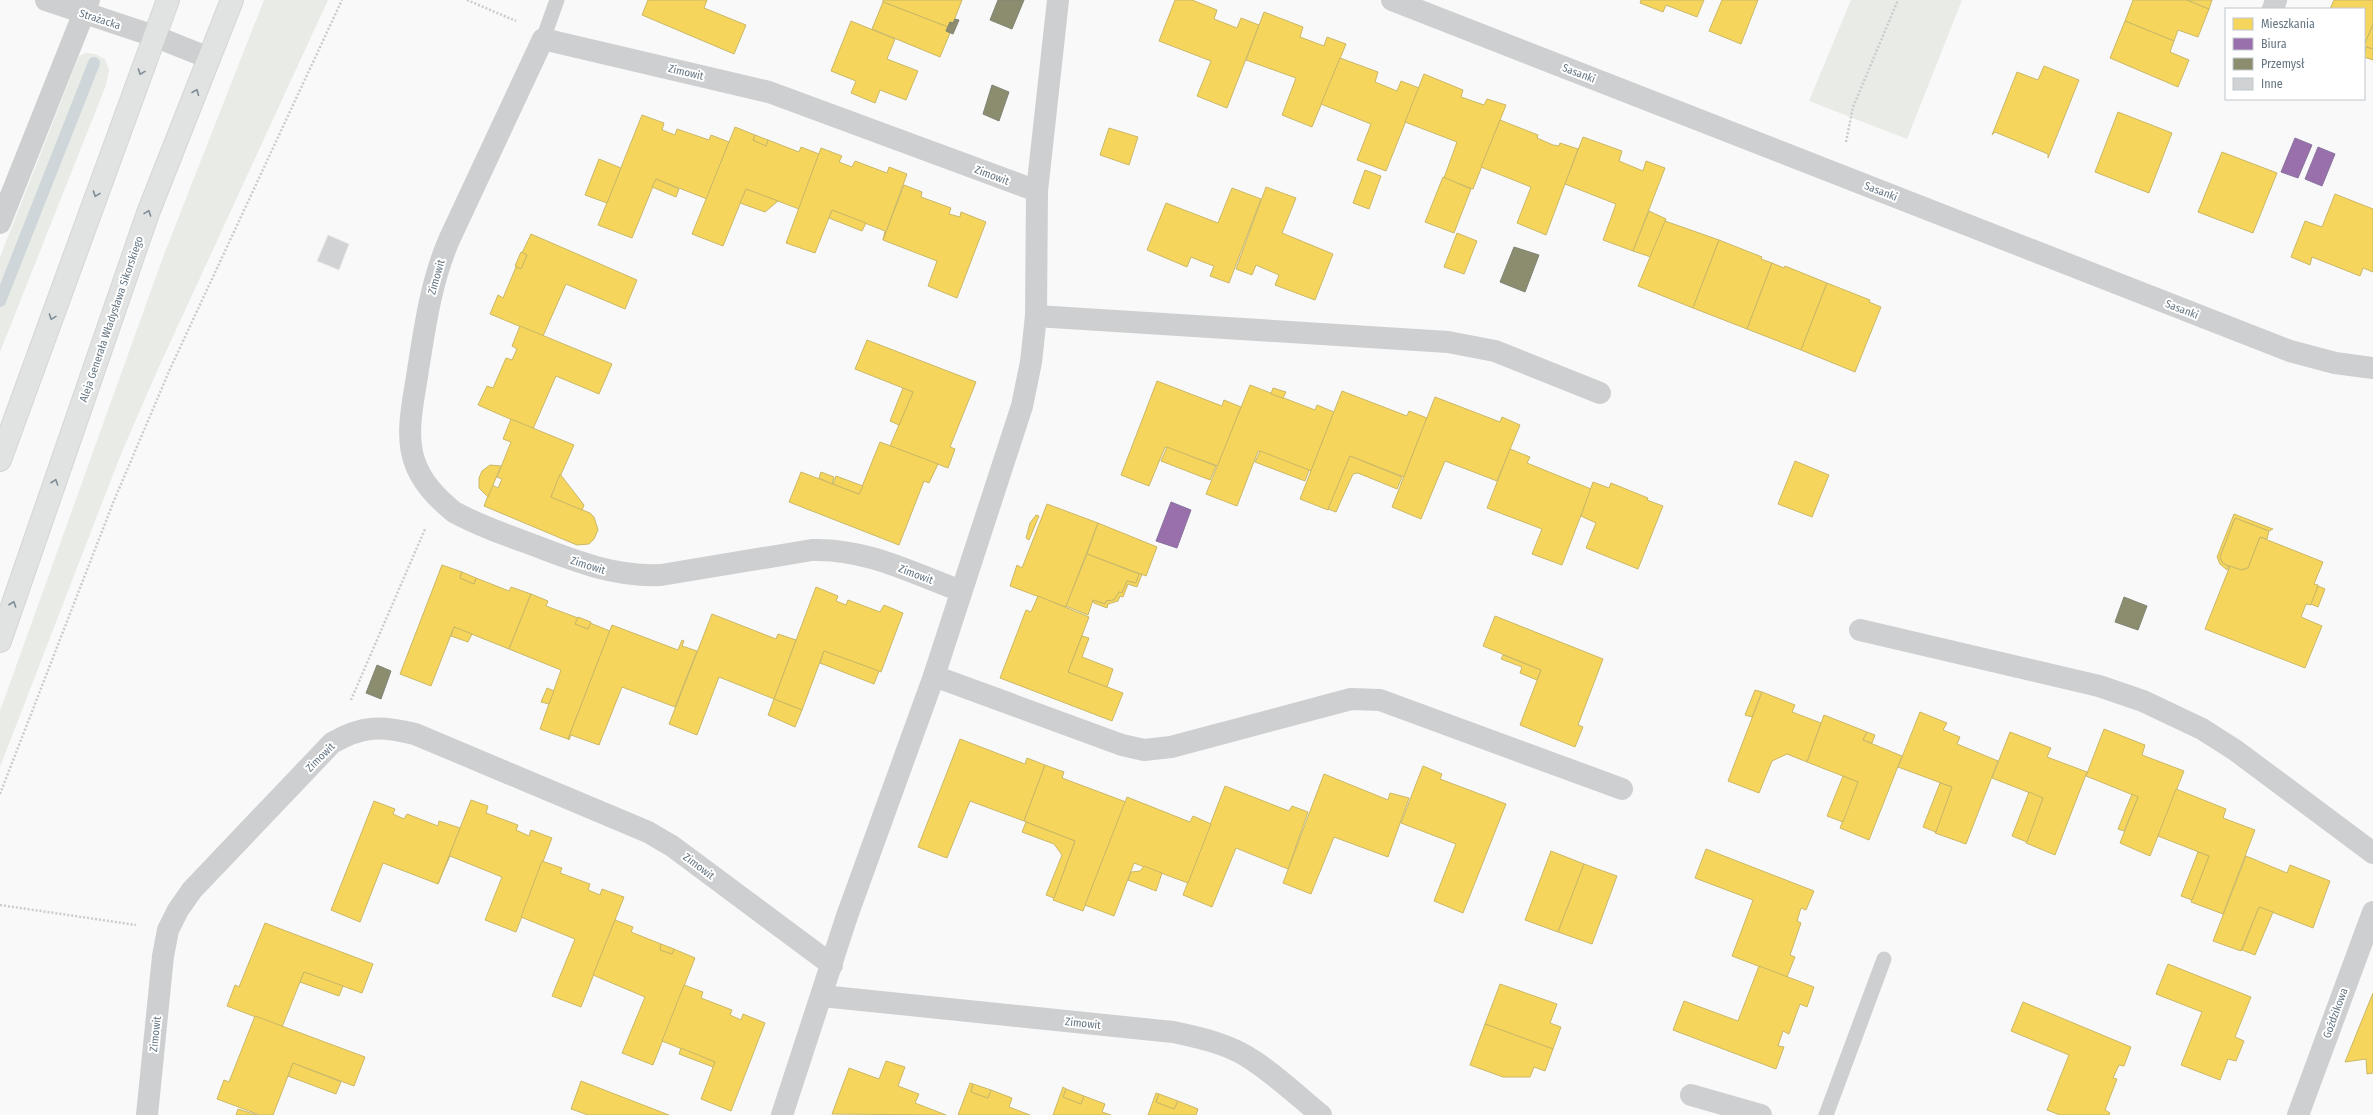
<svg xmlns="http://www.w3.org/2000/svg" width="2373" height="1115" viewBox="0 0 2373 1115" font-family="'Fira Sans Condensed',sans-serif">
<style>
.green{fill:#e8ebe6}
.homes{fill:#f6d55c;stroke:#cab868}
.offices{fill:#9970ab;stroke:#89729f}
.industry{fill:#8c8c6e;stroke:#808574}
.lines{fill:none;stroke-linecap:round;stroke-linejoin:round}
.stream{stroke:#ced6d9;stroke-width:12}
.building{fill:#d0d2d3;stroke:#e8e8e8}
.secondary-casing{stroke:#d5d6d7;stroke-width:24}
.path{stroke:#cbcccd;stroke-width:2.5;stroke-dasharray:2 2;stroke-linecap:butt}
.lane{stroke:#cecfd0;stroke-width:15}
.street{stroke:#cecfd0;stroke-width:22}
.secondary{stroke:#e1e2e2;stroke-width:22}
.oneway{stroke:#7e8c96}
.labels{text-anchor:middle;stroke-width:4;stroke-linejoin:round;paint-order:stroke}
.street-label{font-size:11px;fill:#657683;stroke:#fff}
</style>
<rect width="100%" height="100%" fill="#f9f9f9"/>
<g class="green">
<polygon points="264,0 328,0 158,369 121,454 0,767 0,711 163,257"/>
<polygon points="1851,0 1962,0 1907,139 1809,101"/>
<polygon points="86,53 95,54 105,59 109,70 106,85 0,352 0,257 79,56"/>
</g>
<g class="homes">
<polygon points="648,0 707,0 704,8 746,25 734,54 642,15"/>
<polygon points="883,0 962,0 953,23 950,22 948,27 883,2"/>
<polygon points="1175,0 1192,0 1217,10 1214,19 1237,28 1241,18 1259,25 1227,108 1197,96 1211,61 1159,41"/>
<polygon points="1641,0 1704,0 1697,17 1666,5 1663,12 1640,3"/>
<polygon points="1722,0 1758,0 1741,44 1709,31"/>
<polygon points="2133,0 2187,0 2209,9 2198,37 2178,30 2174,41 2125,21"/>
<polygon points="2187,0 2212,0 2209,9"/>
<polygon points="2334,0 2373,0 2373,24 2364,46 2364,9 2330,9"/>
<polygon points="883,2 948,27 946,31 950,33 940,57 872,29"/>
<polygon points="1264,12 1303,27 1300,37 1324,46 1327,37 1346,44 1312,127 1282,115 1296,78 1246,60"/>
<polygon points="851,21 895,39 887,59 918,71 906,100 880,90 875,103 851,93 856,81 831,71"/>
<polygon points="2125,21 2174,41 2170,52 2189,60 2178,87 2110,58"/>
<polygon points="2373,24 2373,49 2364,46"/>
<polygon points="2366,47 2373,49 2373,60 2364,57"/>
<polygon points="1340,58 1378,72 1375,82 1397,91 1401,81 1419,88 1386,171 1357,160 1371,124 1321,104"/>
<polygon points="2044,66 2079,80 2048,158 2048,154 1995,132 1992,135 2017,72 2038,80"/>
<polygon points="1424,74 1463,90 1461,97 1484,105 1487,99 1506,105 1473,189 1444,178 1457,142 1405,122"/>
<polygon points="2118,112 2172,133 2149,193 2095,172"/>
<polygon points="642,115 664,123 662,130 675,135 677,129 709,140 711,135 729,142 707,199 656,179 632,238 598,225"/>
<polygon points="1500,120 1538,135 1537,138 1553,145 1559,146 1560,143 1578,149 1546,235 1517,223 1531,187 1481,167"/>
<polygon points="735,127 755,135 753,140 766,146 768,140 799,152 801,147 819,154 799,209 746,189 723,246 692,234"/>
<polygon points="1109,128 1138,137 1129,165 1100,155"/>
<polygon points="755,135 768,140 766,146 753,140"/>
<polygon points="1583,137 1622,151 1619,161 1643,171 1646,161 1665,168 1633,251 1603,240 1616,204 1565,184"/>
<polygon points="821,148 842,156 839,162 852,167 855,161 887,173 889,167 907,174 883,240 885,231 832,210 815,253 786,243"/>
<polygon points="2222,152 2277,173 2253,233 2198,212"/>
<polygon points="599,159 621,168 607,203 585,195"/>
<polygon points="1365,170 1381,176 1369,209 1353,203"/>
<polygon points="1443,177 1471,189 1454,233 1425,222"/>
<polygon points="656,179 679,189 676,197 652,187"/>
<polygon points="904,185 922,192 921,197 951,208 949,214 960,217 961,212 986,222 957,298 928,286 937,261 883,240"/>
<polygon points="1266,187 1296,198 1282,233 1333,254 1315,300 1275,285 1279,275 1256,265 1252,275 1236,269"/>
<polygon points="1232,188 1261,199 1229,283 1210,276 1214,266 1203,262 1191,257 1187,267 1147,250 1166,203 1218,223"/>
<polygon points="746,189 778,201 765,212 740,203"/>
<polygon points="2335,194 2373,209 2373,272 2363,268 2360,276 2312,257 2310,265 2291,257 2305,221 2322,227"/>
<polygon points="832,210 866,223 862,231 829,218"/>
<polygon points="1649,211 1666,219 1651,257 1633,251"/>
<polygon points="1665,221 1719,240 1693,308 1638,286"/>
<polygon points="1457,233 1477,241 1464,274 1444,267"/>
<polygon points="531,234 637,280 625,309 566,284 543,336 490,314 498,295 503,298 516,267 521,269 527,255 522,253"/>
<polygon points="1719,240 1762,257 1761,259 1772,263 1747,329 1693,308"/>
<polygon points="521,252 527,255 521,269 515,266"/>
<polygon points="1772,263 1784,268 1785,266 1827,283 1801,350 1747,329"/>
<polygon points="1827,283 1870,300 1869,302 1881,307 1855,372 1801,350"/>
<polygon points="520,326 612,364 599,394 556,376 533,429 478,405 487,386 493,388 506,358 512,360 517,349 512,346"/>
<polygon points="867,340 976,382 950,447 955,449 948,468 890,446 913,392 855,369"/>
<polygon points="1157,381 1222,406 1224,400 1241,407 1218,466 1165,447 1149,486 1121,475"/>
<polygon points="1250,385 1315,410 1317,405 1334,412 1311,471 1258,451 1237,506 1206,494"/>
<polygon points="903,388 913,392 899,425 890,421"/>
<polygon points="1273,388 1286,392 1283,398 1271,394"/>
<polygon points="1342,391 1407,416 1409,411 1427,418 1404,477 1350,456 1328,510 1300,499"/>
<polygon points="1435,397 1500,422 1502,417 1520,425 1497,481 1445,461 1421,519 1392,507"/>
<polygon points="511,419 574,445 551,497 590,513 594,517 598,530 594,539 589,544 577,545 484,506 492,485 498,488 502,479 497,477 511,442 503,439"/>
<polygon points="880,442 938,464 929,483 924,481 899,545 789,502 801,472 859,494"/>
<polygon points="1167,447 1216,466 1210,480 1161,461"/>
<polygon points="1510,449 1530,457 1527,463 1591,489 1562,565 1532,554 1542,529 1487,508"/>
<polygon points="1260,451 1309,470 1305,481 1255,462"/>
<polygon points="1350,456 1402,477 1397,489 1358,473 1353,474 1336,512 1328,509"/>
<polygon points="1795,461 1829,475 1812,517 1778,504"/>
<polygon points="490,465 501,466 488,497 479,488 479,478 482,471"/>
<polygon points="821,472 834,477 832,484 819,478"/>
<polygon points="560,474 584,505 582,510 551,497"/>
<polygon points="836,476 863,486 859,494 833,484"/>
<polygon points="1593,482 1609,488 1611,483 1648,498 1647,500 1663,506 1638,569 1586,548 1596,523 1581,516"/>
<polygon points="1047,504 1098,523 1066,607 1010,586 1017,565 1022,568"/>
<polygon points="2234,514 2273,529 2269,531 2235,518 2220,557 2222,562 2229,567 2227,570 2220,564 2217,557"/>
<polygon points="1036,515 1039,516 1029,540 1026,538 1030,523"/>
<polygon points="2235,518 2269,531 2267,539 2260,537 2248,568 2241,570 2226,565 2222,562 2220,557"/>
<polygon points="1098,523 1157,547 1146,576 1087,554"/>
<polygon points="2260,537 2323,562 2314,584 2318,585 2313,601 2311,605 2306,604 2301,617 2322,626 2305,668 2205,629 2230,566 2241,570 2248,568"/>
<polygon points="1087,554 1139,574 1136,583 1127,581 1122,593 1119,592 1114,600 1106,601 1105,604 1093,600 1088,615 1066,606"/>
<polygon points="442,565 462,572 460,578 474,584 476,578 509,591 511,587 531,594 509,649 454,627 431,686 400,674"/>
<polygon points="462,572 476,578 474,584 460,578"/>
<polygon points="1139,574 1142,574 1137,587 1128,584 1123,597 1120,596 1118,601 1108,604 1107,608 1094,603 1093,600 1105,604 1106,601 1114,600 1119,592 1122,593 1127,581 1136,583"/>
<polygon points="2318,586 2325,589 2318,607 2311,604"/>
<polygon points="816,587 838,596 836,601 846,605 848,600 880,612 884,605 903,613 881,672 824,651 802,710 774,699"/>
<polygon points="531,594 548,601 546,606 578,618 575,624 588,629 590,623 610,631 568,739 540,729 561,670 509,649"/>
<polygon points="1038,596 1089,617 1068,672 1123,693 1112,721 1000,678 1026,610 1031,612"/>
<polygon points="712,614 776,639 778,634 796,640 774,699 719,677 697,735 669,724"/>
<polygon points="1495,616 1603,659 1578,725 1583,727 1575,747 1520,725 1541,670 1483,646"/>
<polygon points="578,617 591,622 588,629 575,624"/>
<polygon points="612,625 678,650 682,640 684,641 682,646 697,651 675,707 622,687 599,745 571,735 569,740 568,739"/>
<polygon points="454,627 472,634 468,642 451,636"/>
<polygon points="1082,636 1089,638 1082,657 1113,669 1107,687 1068,672"/>
<polygon points="824,651 879,671 874,684 820,663"/>
<polygon points="1503,655 1541,670 1537,680 1520,673 1522,667 1501,659"/>
<polygon points="547,688 554,691 549,704 541,702"/>
<polygon points="1755,690 1762,692 1752,717 1745,715"/>
<polygon points="1762,692 1795,705 1792,712 1821,723 1807,762 1787,754 1772,761 1759,793 1728,781"/>
<polygon points="774,699 802,710 795,727 768,715"/>
<polygon points="1920,712 1947,723 1943,730 1960,737 1957,744 1998,761 1966,844 1935,833 1952,787 1898,767"/>
<polygon points="1824,715 1867,732 1863,740 1902,756 1869,840 1840,828 1858,782 1807,762"/>
<polygon points="2104,729 2145,745 2142,755 2184,771 2150,856 2120,843 2138,797 2086,776"/>
<polygon points="1867,732 1875,735 1872,743 1863,740"/>
<polygon points="2010,732 2051,748 2047,757 2087,772 2055,855 2026,843 2043,798 1992,778"/>
<polygon points="960,739 1025,764 1027,758 1045,765 1024,821 970,801 947,858 918,847"/>
<polygon points="1045,765 1064,772 1062,778 1126,802 1083,911 1053,900 1075,841 1024,821"/>
<polygon points="1423,766 1442,774 1440,779 1506,804 1463,913 1434,901 1456,844 1401,823"/>
<polygon points="1324,774 1388,800 1390,793 1409,798 1388,857 1334,837 1311,894 1283,883"/>
<polygon points="1843,776 1858,782 1843,822 1827,816"/>
<polygon points="1940,783 1952,787 1936,832 1923,827"/>
<polygon points="1225,786 1289,811 1292,806 1308,812 1288,869 1236,848 1212,907 1183,895"/>
<polygon points="2176,789 2226,809 2223,818 2255,830 2223,914 2191,902 2209,856 2158,836"/>
<polygon points="2029,792 2043,798 2027,842 2012,836"/>
<polygon points="2132,794 2138,797 2124,831 2118,829"/>
<polygon points="1127,797 1190,822 1193,816 1211,824 1188,883 1134,863 1114,916 1085,905"/>
<polygon points="471,800 488,806 486,813 518,825 516,830 529,836 531,830 552,838 516,932 485,920 502,877 450,856 438,883 438,884"/>
<polygon points="374,801 395,809 393,814 404,819 407,814 438,826 439,821 460,828 438,884 383,863 360,922 331,910"/>
<polygon points="1026,822 1075,841 1054,898 1046,895 1062,855 1054,844 1022,832"/>
<polygon points="1706,849 1814,891 1806,910 1801,908 1797,921 1801,923 1790,955 1795,957 1787,977 1732,956 1753,900 1695,878"/>
<polygon points="1551,851 1584,864 1558,932 1525,920"/>
<polygon points="2198,852 2209,856 2192,900 2181,896"/>
<polygon points="2246,856 2287,873 2290,865 2330,881 2313,928 2259,907 2241,951 2213,941"/>
<polygon points="542,861 562,868 560,873 590,884 588,890 600,895 602,889 624,897 581,1007 552,996 575,939 521,917"/>
<polygon points="1584,864 1617,876 1592,944 1558,932"/>
<polygon points="1144,866 1162,873 1156,891 1128,880 1131,872 1140,871"/>
<polygon points="2259,907 2273,912 2255,955 2242,950"/>
<polygon points="615,920 633,927 631,932 661,944 660,950 672,954 674,949 695,958 653,1065 622,1053 645,997 593,975"/>
<polygon points="265,923 373,964 362,993 304,972 282,1027 227,1006 235,985 239,987"/>
<polygon points="661,944 674,949 672,954 660,950"/>
<polygon points="2168,964 2251,997 2235,1037 2244,1041 2236,1061 2228,1059 2220,1080 2181,1065 2202,1012 2156,994"/>
<polygon points="1759,966 1814,987 1807,1007 1800,1004 1789,1034 1783,1031 1778,1046 1784,1047 1776,1069 1673,1030 1684,1001 1738,1021"/>
<polygon points="304,972 343,986 339,996 300,982"/>
<polygon points="1500,984 1557,1004 1550,1023 1561,1027 1553,1049 1485,1024"/>
<polygon points="684,985 703,992 701,998 732,1010 730,1015 741,1020 743,1014 765,1023 731,1111 701,1099 715,1062 662,1041"/>
<polygon points="2373,993 2373,1073 2367,1074 2366,1059 2345,1062"/>
<polygon points="2023,1002 2131,1047 2124,1066 2119,1065 2113,1078 2117,1079 2105,1110 2110,1113 2109,1115 2060,1115 2047,1110 2069,1055 2011,1031"/>
<polygon points="255,1016 365,1057 354,1086 293,1063 273,1115 260,1115 217,1099 224,1080 229,1082"/>
<polygon points="1485,1024 1553,1049 1545,1071 1534,1067 1530,1077 1503,1077 1470,1065"/>
<polygon points="681,1048 715,1062 713,1067 679,1054"/>
<polygon points="886,1061 905,1067 898,1086 919,1094 915,1103 946,1115 832,1114 849,1068 879,1079"/>
<polygon points="293,1063 341,1082 336,1094 288,1076"/>
<polygon points="581,1081 669,1115 588,1115 571,1109"/>
<polygon points="970,1083 973,1084 971,1092 988,1098 991,1090 1012,1098 1009,1107 1030,1115 958,1115"/>
<polygon points="973,1084 991,1090 988,1098 971,1092"/>
<polygon points="1063,1087 1066,1089 1063,1097 1081,1104 1084,1096 1105,1104 1102,1112 1111,1115 1053,1115"/>
<polygon points="1066,1089 1084,1096 1081,1104 1063,1097"/>
<polygon points="1156,1093 1159,1094 1156,1102 1174,1109 1178,1101 1198,1109 1196,1115 1148,1115"/>
<polygon points="1159,1094 1178,1101 1174,1109 1156,1102"/>
<polygon points="238,1109 257,1115 236,1115"/>
</g>
<g class="offices">
<polygon points="2295,138 2312,145 2298,178 2281,172"/>
<polygon points="2318,147 2335,154 2322,186 2305,179"/>
<polygon points="1171,502 1191,510 1177,548 1156,541"/>
</g>
<g class="industry">
<polygon points="998,0 1024,0 1012,29 990,20"/>
<polygon points="955,19 959,20 953,34 946,31 950,22 953,23"/>
<polygon points="992,85 1009,92 999,121 983,114"/>
<polygon points="1514,247 1539,255 1525,292 1500,282"/>
<polygon points="2124,597 2147,606 2138,630 2115,622"/>
<polygon points="377,665 391,671 381,699 366,693"/>
</g>
<g class="lines">
<polyline class="stream" points="0,301 94,63"/>
</g>
<polygon class="building" points="328,235 349,244 339,270 317,261"/>
<g class="lines">
<defs>
<g id="secondary">
<polyline points="0,460 168,0"/>
<polyline points="0,641 148,213 232,0"/>
</g>
</defs>
<use href="#secondary" class="secondary-casing"/>
<g class="path">
<polyline points="467,0 516,21"/>
<polyline points="1846,142 1853,107 1898,0"/>
<polyline points="351,700 425,529"/>
<polyline points="0,794 113,503 170,369 342,0"/>
<polyline points="0,905 136,925"/>
</g>
<g class="lane">
<polyline points="543,39 557,0"/>
<polyline points="1826,1115 1884,959"/>
</g>
<g class="street">
<polyline points="46,0 154,36 209,58"/>
<polyline points="1392,0 2290,351 2335,363 2373,368"/>
<polyline points="2273,9 2276,0"/>
<polyline points="0,223 89,0"/>
<polyline points="1036,316 1448,342 1495,351 1600,393"/>
<path d="M961,591C912,573 865,548 812,550L661,575C613,577 572,560 528,543C503,534 478,525 454,512C437,498 421,482 414,460C405,432 414,398 418,370C425,326 431,282 449,240L543,39L769,92L1037,191"/>
<polyline points="1860,630 2099,686 2143,701 2202,729 2235,750 2373,853"/>
<polyline points="934,676 1122,745 1144,750 1171,747 1351,699 1380,700 1622,789"/>
<path d="M822,996L1173,1032C1201,1038 1230,1044 1254,1061C1278,1077 1299,1097 1321,1115"/>
<polyline points="1691,1095 1761,1115"/>
<path d="M147,1115L163,956L168,930L178,910L192,890L332,743C363,725 382,726 415,734L648,832L672,846L832,965"/>
<polyline points="782,1115 847,916 934,676 1022,406 1031,362 1036,316 1037,191 1058,0"/>
<polyline points="2298,1115 2373,912"/>
</g>
<use href="#secondary" class="secondary"/>
</g>
<defs><path id="oneway-chevron" d="M-2-3.5L2.5 0L-2 3.5" fill="none" stroke-width="1.6" stroke-linecap="round" stroke-linejoin="round"/></defs>
<g class="oneway">
<use href="#oneway-chevron" transform="translate(141 72) rotate(110)"/>
<use href="#oneway-chevron" transform="translate(196 92) rotate(-68)"/>
<use href="#oneway-chevron" transform="translate(96 194) rotate(110)"/>
<use href="#oneway-chevron" transform="translate(148 213) rotate(-70)"/>
<use href="#oneway-chevron" transform="translate(52 317) rotate(110)"/>
<use href="#oneway-chevron" transform="translate(55 482) rotate(-71)"/>
<use href="#oneway-chevron" transform="translate(13 604) rotate(-71)"/>
</g>
<g class="labels">
<g class="street-label">
<text transform="translate(100 19) rotate(18)" y="4">Strażacka</text>
<text transform="translate(686 72) rotate(13)" y="4">Zimowit</text>
<text transform="translate(1579 73) rotate(21)" y="4">Sasanki</text>
<text transform="translate(992 175) rotate(21)" y="4">Zimowit</text>
<text transform="translate(1881 191) rotate(21)" y="4">Sasanki</text>
<text transform="translate(436 277) rotate(-74)" y="4">Zimowit</text>
<text transform="translate(2182 309) rotate(21)" y="4">Sasanki</text>
<text transform="translate(111 319) rotate(-71)" y="4">Aleja Generała Władysława Sikorskiego</text>
<text transform="translate(588 565) rotate(17)" y="4">Zimowit</text>
<text transform="translate(916 574) rotate(21)" y="4">Zimowit</text>
<text transform="translate(320 757) rotate(-45)" y="4">Zimowit</text>
<text transform="translate(699 866) rotate(37)" y="4">Zimowit</text>
<text transform="translate(2335 1013) rotate(-70)" y="4">Goździkowa</text>
<text transform="translate(1083 1023) rotate(6)" y="4">Zimowit</text>
<text transform="translate(155 1034) rotate(-84)" y="4">Zimowit</text>
</g>
</g>
<rect x="2225" y="8" width="140" height="92" fill="#ffffff" stroke="#c1c8cd"/>
<rect x="2233" y="18" width="20" height="12" fill="#f6d55c" stroke="#c1c8cd"/>
<text x="2261" y="28" font-size="12" fill="#657683">Mieszkania</text>
<rect x="2233" y="38" width="20" height="12" fill="#9970ab" stroke="#c1c8cd"/>
<text x="2261" y="48" font-size="12" fill="#657683">Biura</text>
<rect x="2233" y="58" width="20" height="12" fill="#8c8c6e" stroke="#c1c8cd"/>
<text x="2261" y="68" font-size="12" fill="#657683">Przemysł</text>
<rect x="2233" y="78" width="20" height="12" fill="#d0d2d3" stroke="#c1c8cd"/>
<text x="2261" y="88" font-size="12" fill="#657683">Inne</text>
</svg>
